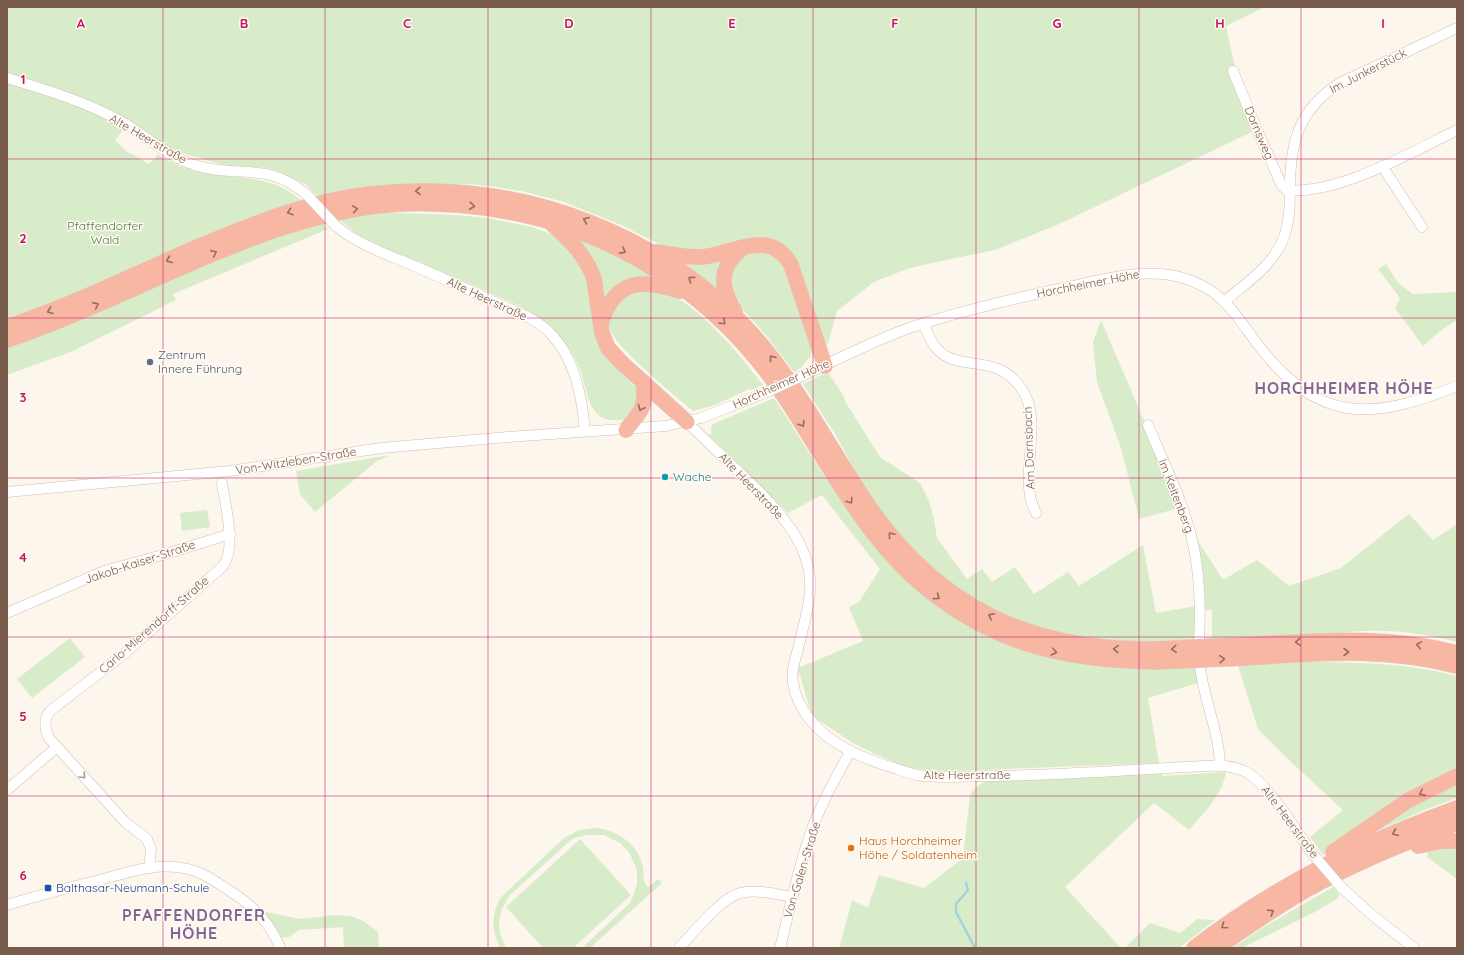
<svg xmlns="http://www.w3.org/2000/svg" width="1464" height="955" viewBox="0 0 1464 955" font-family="Quicksand,sans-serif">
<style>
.green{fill:#d8ecc9}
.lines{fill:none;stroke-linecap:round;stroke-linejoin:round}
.stream{stroke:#a5d3da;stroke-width:2.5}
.minor-casing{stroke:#d1beb0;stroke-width:11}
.highway-casing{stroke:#dad1cd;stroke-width:16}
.minor{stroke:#fff;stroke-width:10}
.highway{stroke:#f7b7a3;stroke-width:15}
.minor-bridge-casing{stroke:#d1beb0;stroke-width:11;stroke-linecap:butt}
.highway-bridge-casing{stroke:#dad1cd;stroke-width:16;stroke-linecap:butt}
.minor-bridge{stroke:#fff;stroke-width:10}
.highway-bridge{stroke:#f7b7a3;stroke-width:15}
.oneway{stroke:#936e5e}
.oneway2{stroke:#af9d94}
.grid{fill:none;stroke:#c2185b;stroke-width:1;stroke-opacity:0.55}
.service-dot{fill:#5c6f8a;stroke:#fffaf3;stroke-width:1.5}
.culture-dot{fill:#0f9aa8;stroke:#fffaf3;stroke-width:1.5}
.food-dot{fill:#e8710a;stroke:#fffaf3;stroke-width:1.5}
.transit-dot{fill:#1a4fb4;stroke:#fffaf3;stroke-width:1.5}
.labels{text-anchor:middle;stroke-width:3;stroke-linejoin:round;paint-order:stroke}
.street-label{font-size:12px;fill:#7a5c4d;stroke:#fffaf3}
.park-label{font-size:12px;fill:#537a41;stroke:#fffaf3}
.service-label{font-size:12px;fill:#4e5e75;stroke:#fffaf3;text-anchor:start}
.culture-label{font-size:12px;fill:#0d838f;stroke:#fffaf3;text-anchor:start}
.food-label{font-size:12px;fill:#c56008;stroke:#fffaf3;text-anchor:start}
.transit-label{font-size:12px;fill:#164399;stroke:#fffaf3;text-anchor:start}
.district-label{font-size:16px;font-weight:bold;letter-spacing:1px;fill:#846695;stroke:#fffaf3}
.grid-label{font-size:13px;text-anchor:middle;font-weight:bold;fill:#c2185b;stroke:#fffaf3;stroke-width:3;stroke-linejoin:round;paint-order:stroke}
</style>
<rect width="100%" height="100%" fill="#fdf6ec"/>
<g class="green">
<polygon points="7,7 1265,7 1226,26 1234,63 1256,130 1059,224 995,250 927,264 907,269 874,282 837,311 828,344 824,341 784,249 714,252 665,247 621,225 564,202 521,191 490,186 465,184 407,185 319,198 305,184 278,171 265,168 220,164 185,154 170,149 125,119 7,74"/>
<path d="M7,82L74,104L125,128L115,140L127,152L136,156L148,164L156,158L157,154C170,162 184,169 199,172C239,181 270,172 303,202L7,322Z"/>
<path d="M372,212L456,215L487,218L532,227L559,237L585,266L604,353L616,368L636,388L639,400L626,419C588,427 589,396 580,369C576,359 570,349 563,340C549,321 530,311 509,301L383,247L359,235L336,217Z"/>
<polygon points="320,221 328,229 173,294 176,300 73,351 7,375 7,344 196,266"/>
<polygon points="581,238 653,274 650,279 603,307 578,243"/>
<polygon points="765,249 784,262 812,347 810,359 808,358 802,367 794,372 766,335 737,303 728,275 741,254"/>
<polygon points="724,259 720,291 680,260"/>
<polygon points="1386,264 1398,283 1413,294 1457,292 1457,320 1440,331 1423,346 1395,308 1400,298 1378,269"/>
<path d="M642,289C651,290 662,291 670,294C704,311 740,355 763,385L751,390L749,389L745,391L715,405L693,411C676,396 613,346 609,327C608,319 612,307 618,301C621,297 636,292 642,289Z"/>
<polygon points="1101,320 1177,498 1179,508 1139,519 1121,448 1097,382 1093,342"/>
<polygon points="829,374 842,393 846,403 880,457 920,483 929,501 934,519 937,538 967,579 982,569 992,582 1015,567 1034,594 1068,572 1079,586 1143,545 1156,613 1197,606 1197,641 1099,642 1022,624 962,593 906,546 860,480 837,437 803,384 821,375"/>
<polygon points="774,398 821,471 886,560 904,578 940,607 1197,667 1198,683 1148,698 1159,763 955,771 928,770 910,768 877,755 853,743 812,716 798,668 863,641 849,607 859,602 880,569 822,495 788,513 709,435 712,433 711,428 713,424"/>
<polygon points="390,455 377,461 315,512 300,494 296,471"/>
<polygon points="207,510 210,527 182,531 180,513"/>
<path d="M1409,514L1433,540L1457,524V642C1419,632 1380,628 1341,633L1202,641V638L1212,637V610H1203L1194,543L1198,541L1223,580L1257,560L1289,586L1341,568Z"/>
<polygon points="70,638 85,657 32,698 17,679"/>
<path d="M1294,662C1349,662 1403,662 1457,676V773L1323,855L1310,837L1343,810L1291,762L1258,729L1238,666Z"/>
<path d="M1161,772L1162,776L1226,772C1222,795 1204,813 1189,830L1154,803L1065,887L1121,948H839L852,901L868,907L879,875L924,888L963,858L970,795L974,789L987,780Z"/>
<polygon points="1457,782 1457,798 1422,811 1370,834 1382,822"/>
<path d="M595,828C618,830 638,844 643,867C644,876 642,880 648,887L658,879L662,883L590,948H582L629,904L634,894L637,884V870L629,852L620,843L604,835H587L577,837L571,840L510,895L502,909L499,921L500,934L506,948H500C491,931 491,911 502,896L564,838L579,830Z"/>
<polygon points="580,839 631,895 573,948 543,948 506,907"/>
<polygon points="1457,845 1457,879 1427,857 1429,846"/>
<polygon points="1333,887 1340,895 1337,899 1313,913 1242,948 1232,948 1264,927"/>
<polygon points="266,912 300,919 336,915 351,916 365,922 378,932 379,948 344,948 343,927 299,930 289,937 280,938 264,913"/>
<polygon points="1198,919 1215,920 1179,948 1125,948 1150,923 1180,933"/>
</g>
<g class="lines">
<polyline class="stream" points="966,883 968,890 956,904 956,912 975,948"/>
<defs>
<g id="minor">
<path d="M1233,71L1258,132L1281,184L1286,190C1338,195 1410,153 1457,130"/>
<path d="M7,78C47,90 87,102 124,123C151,139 173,162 206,168C246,176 272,164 307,195"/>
<polyline points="1382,166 1422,227"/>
<path d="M336,226C355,242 378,251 400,260C432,273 464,288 495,302C514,311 536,318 550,333C575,358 582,397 585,431"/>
<path d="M1225,301C1246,283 1274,265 1284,237C1290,220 1290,201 1290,183C1291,138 1301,108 1340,83L1457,28"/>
<path d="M924,323C927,333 931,343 938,350C961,373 996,352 1021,388C1046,422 1016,477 1036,513"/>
<path d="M802,376C838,359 875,340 912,327C963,310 1016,298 1068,287C1105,279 1145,267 1183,278C1221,289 1234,312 1255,341C1317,423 1368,422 1457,386"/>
<path d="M687,422C703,438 720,454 737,470C771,503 814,541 810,593C808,612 802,631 798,649C795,660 791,671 793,683C802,730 846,753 888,766C898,769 908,773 917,775C941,779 970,776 994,776C1064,775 1134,770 1203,766C1218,765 1233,765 1246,772C1269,784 1296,831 1312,853"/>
<path d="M1148,425C1163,461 1181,497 1191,535C1200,570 1201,606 1199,641"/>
<polyline points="7,492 230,471 381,448 508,437 666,426 701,418 765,393"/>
<polyline points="7,613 104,571 166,554 230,534"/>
<path d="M1200,667C1204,700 1219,732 1220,765"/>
<polyline points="7,790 57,747"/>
<path d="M149,868L151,849L147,839L125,822L49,738C44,728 44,719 50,711L124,654L223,566C237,546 225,506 222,483"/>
<polyline points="1341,887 1372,915 1414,948"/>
<path d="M7,905C35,896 64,889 92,882C123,874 156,861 188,869C205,873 219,884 233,893C255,907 271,924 280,948"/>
<path d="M679,948C694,932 720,899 740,893C757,889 776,894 792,897"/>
<path d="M780,948C790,909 798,867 812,829C822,802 836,777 850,752"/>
</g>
<g id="highway">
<path d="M553,225C571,241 586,256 594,279L602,333L608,348L623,364L687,422"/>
<path d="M656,252C671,254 687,258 702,257C734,254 770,227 791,265L825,366"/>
<path d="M735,312C720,286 718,269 742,248"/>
<path d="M601,323C615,280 641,278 679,291"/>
<path d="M7,327C72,305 133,275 195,248C252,224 309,201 370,194C521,177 674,234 769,354C806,401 833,453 866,502C937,607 1030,651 1155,649"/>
<path d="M7,340C63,321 117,296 171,272C237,243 304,215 377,206C404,202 431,203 458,205C590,215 708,283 782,393C827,460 863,537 927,589C998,646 1067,660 1155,662"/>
<path d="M626,430C641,411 647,407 643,382"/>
<path d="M1241,645C1314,641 1385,634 1457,653"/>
<path d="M1244,658C1319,653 1383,647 1457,666"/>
<polyline points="1418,846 1443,841 1457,841"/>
<polyline points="1333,852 1407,801 1457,776"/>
<path d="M1194,948C1273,887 1363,842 1457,808"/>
<path d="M1217,948C1246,928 1276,907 1306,890C1354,863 1406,842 1457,823"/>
</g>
</defs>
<use href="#minor" class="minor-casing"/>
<use href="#highway" class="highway-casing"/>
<use href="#minor" class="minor"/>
<use href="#highway" class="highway"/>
<defs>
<g id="minor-bridge">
<polyline points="307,195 336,226"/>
<polyline points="765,393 802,376"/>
<polyline points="1312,853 1341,887"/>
</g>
<g id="highway-bridge">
<polyline points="1155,649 1241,645"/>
<polyline points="1155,662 1244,658"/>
</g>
</defs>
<use href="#minor-bridge" class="minor-bridge-casing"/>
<use href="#highway-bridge" class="highway-bridge-casing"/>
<use href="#minor-bridge" class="minor-bridge"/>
<use href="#highway-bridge" class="highway-bridge"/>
</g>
<defs><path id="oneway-chevron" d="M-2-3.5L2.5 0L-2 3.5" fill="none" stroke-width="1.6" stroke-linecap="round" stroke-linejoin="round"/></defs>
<g class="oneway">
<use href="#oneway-chevron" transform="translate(418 191) rotate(178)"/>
<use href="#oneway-chevron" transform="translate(472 206) rotate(6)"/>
<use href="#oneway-chevron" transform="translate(355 209) rotate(-9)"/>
<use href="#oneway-chevron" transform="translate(290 212) rotate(162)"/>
<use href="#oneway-chevron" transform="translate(586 220) rotate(-158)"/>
<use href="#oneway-chevron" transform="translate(623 251) rotate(28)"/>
<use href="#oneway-chevron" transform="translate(214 253) rotate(-24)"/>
<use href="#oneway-chevron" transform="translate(169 260) rotate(157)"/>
<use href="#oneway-chevron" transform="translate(691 279) rotate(-143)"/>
<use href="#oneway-chevron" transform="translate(96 305) rotate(-24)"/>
<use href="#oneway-chevron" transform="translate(50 311) rotate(159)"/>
<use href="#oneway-chevron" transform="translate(723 322) rotate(44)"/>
<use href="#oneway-chevron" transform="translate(772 358) rotate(-128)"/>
<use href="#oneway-chevron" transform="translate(641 408) rotate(114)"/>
<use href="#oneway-chevron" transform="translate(802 424) rotate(58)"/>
<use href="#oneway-chevron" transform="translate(850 501) rotate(56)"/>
<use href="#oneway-chevron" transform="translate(891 535) rotate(-130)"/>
<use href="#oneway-chevron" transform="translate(937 597) rotate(37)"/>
<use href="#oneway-chevron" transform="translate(991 616) rotate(-154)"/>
<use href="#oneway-chevron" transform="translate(1298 642) rotate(177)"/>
<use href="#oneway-chevron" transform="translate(1419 645) rotate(-170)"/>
<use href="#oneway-chevron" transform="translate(1116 649) rotate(-177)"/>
<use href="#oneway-chevron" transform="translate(1174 649) rotate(178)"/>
<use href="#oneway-chevron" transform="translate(1054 652) rotate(14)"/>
<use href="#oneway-chevron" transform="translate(1346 652)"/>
<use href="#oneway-chevron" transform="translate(1222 659) rotate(-4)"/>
<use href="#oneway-chevron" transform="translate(1422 793) rotate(153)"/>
<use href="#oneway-chevron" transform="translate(1395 833) rotate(157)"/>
<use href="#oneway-chevron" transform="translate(1271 912) rotate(-33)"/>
<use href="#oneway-chevron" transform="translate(1224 926) rotate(145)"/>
</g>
<use class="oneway2" href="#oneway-chevron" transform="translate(83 776) rotate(47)"/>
<path class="grid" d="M163,7V948M325,7V948M488,7V948M651,7V948M813,7V948M976,7V948M1139,7V948M1301,7V948M7,159H1457M7,318H1457M7,478H1457M7,637H1457M7,796H1457"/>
<circle class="service-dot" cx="150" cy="362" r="4"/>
<circle class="culture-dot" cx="665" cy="477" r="4"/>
<circle class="food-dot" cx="851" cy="848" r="4"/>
<rect class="transit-dot" x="44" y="884" width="8" height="8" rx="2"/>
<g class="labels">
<g class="street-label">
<text transform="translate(1368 71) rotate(-27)" y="4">Im Junkerstück</text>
<text transform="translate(1259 133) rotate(67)" y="4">Dornsweg</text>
<text transform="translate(148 139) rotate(30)" y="4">Alte Heerstraße</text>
<text transform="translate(1088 284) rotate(-11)" y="4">Horchheimer Höhe</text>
<text transform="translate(487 299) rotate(25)" y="4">Alte Heerstraße</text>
<text transform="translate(781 384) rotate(-24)" y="4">Horchheimer Höhe</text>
<text transform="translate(1029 448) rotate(-92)" y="4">Am Dornsbach</text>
<text transform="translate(296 461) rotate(-9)" y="4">Von-Witzleben-Straße</text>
<text transform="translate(751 486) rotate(46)" y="4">Alte Heerstraße</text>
<text transform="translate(1176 496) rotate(69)" y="4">Im Keitenberg</text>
<text transform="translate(140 562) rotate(-18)" y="4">Jakob-Kaiser-Straße</text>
<text transform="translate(154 625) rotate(-41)" y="4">Carlo-Mierendorff-Straße</text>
<text x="967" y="779">Alte Heerstraße</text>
<text transform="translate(1290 822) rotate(53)" y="4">Alte Heerstraße</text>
<text transform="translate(802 870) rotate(-73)" y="4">Von-Galen-Straße</text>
</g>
<g class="park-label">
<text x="105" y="230">Pfaffendorfer<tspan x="105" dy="14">Wald</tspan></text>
</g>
<g class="service-label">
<text x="158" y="359">Zentrum<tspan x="158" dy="14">Innere Führung</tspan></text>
</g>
<g class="culture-label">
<text x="673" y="481">Wache</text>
</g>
<g class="food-label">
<text x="859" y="845">Haus Horchheimer<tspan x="859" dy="14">Höhe / Soldatenheim</tspan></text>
</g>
<g class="transit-label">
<text x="56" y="892">Balthasar-Neumann-Schule</text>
</g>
<g class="district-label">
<text x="1344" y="394">HORCHHEIMER HÖHE</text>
<text x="194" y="921">PFAFFENDORFER<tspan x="194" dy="18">HÖHE</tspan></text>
</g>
</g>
<g class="grid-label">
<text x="81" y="28">A</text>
<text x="244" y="28">B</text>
<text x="407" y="28">C</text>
<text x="569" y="28">D</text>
<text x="732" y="28">E</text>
<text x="895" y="28">F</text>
<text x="1057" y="28">G</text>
<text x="1220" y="28">H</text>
<text x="1383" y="28">I</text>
<text x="23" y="84">1</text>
<text x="23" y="243">2</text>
<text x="23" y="402">3</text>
<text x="23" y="562">4</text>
<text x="23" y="721">5</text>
<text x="23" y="880">6</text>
</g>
<rect width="1464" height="955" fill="none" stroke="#7a5c4d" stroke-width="16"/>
</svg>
